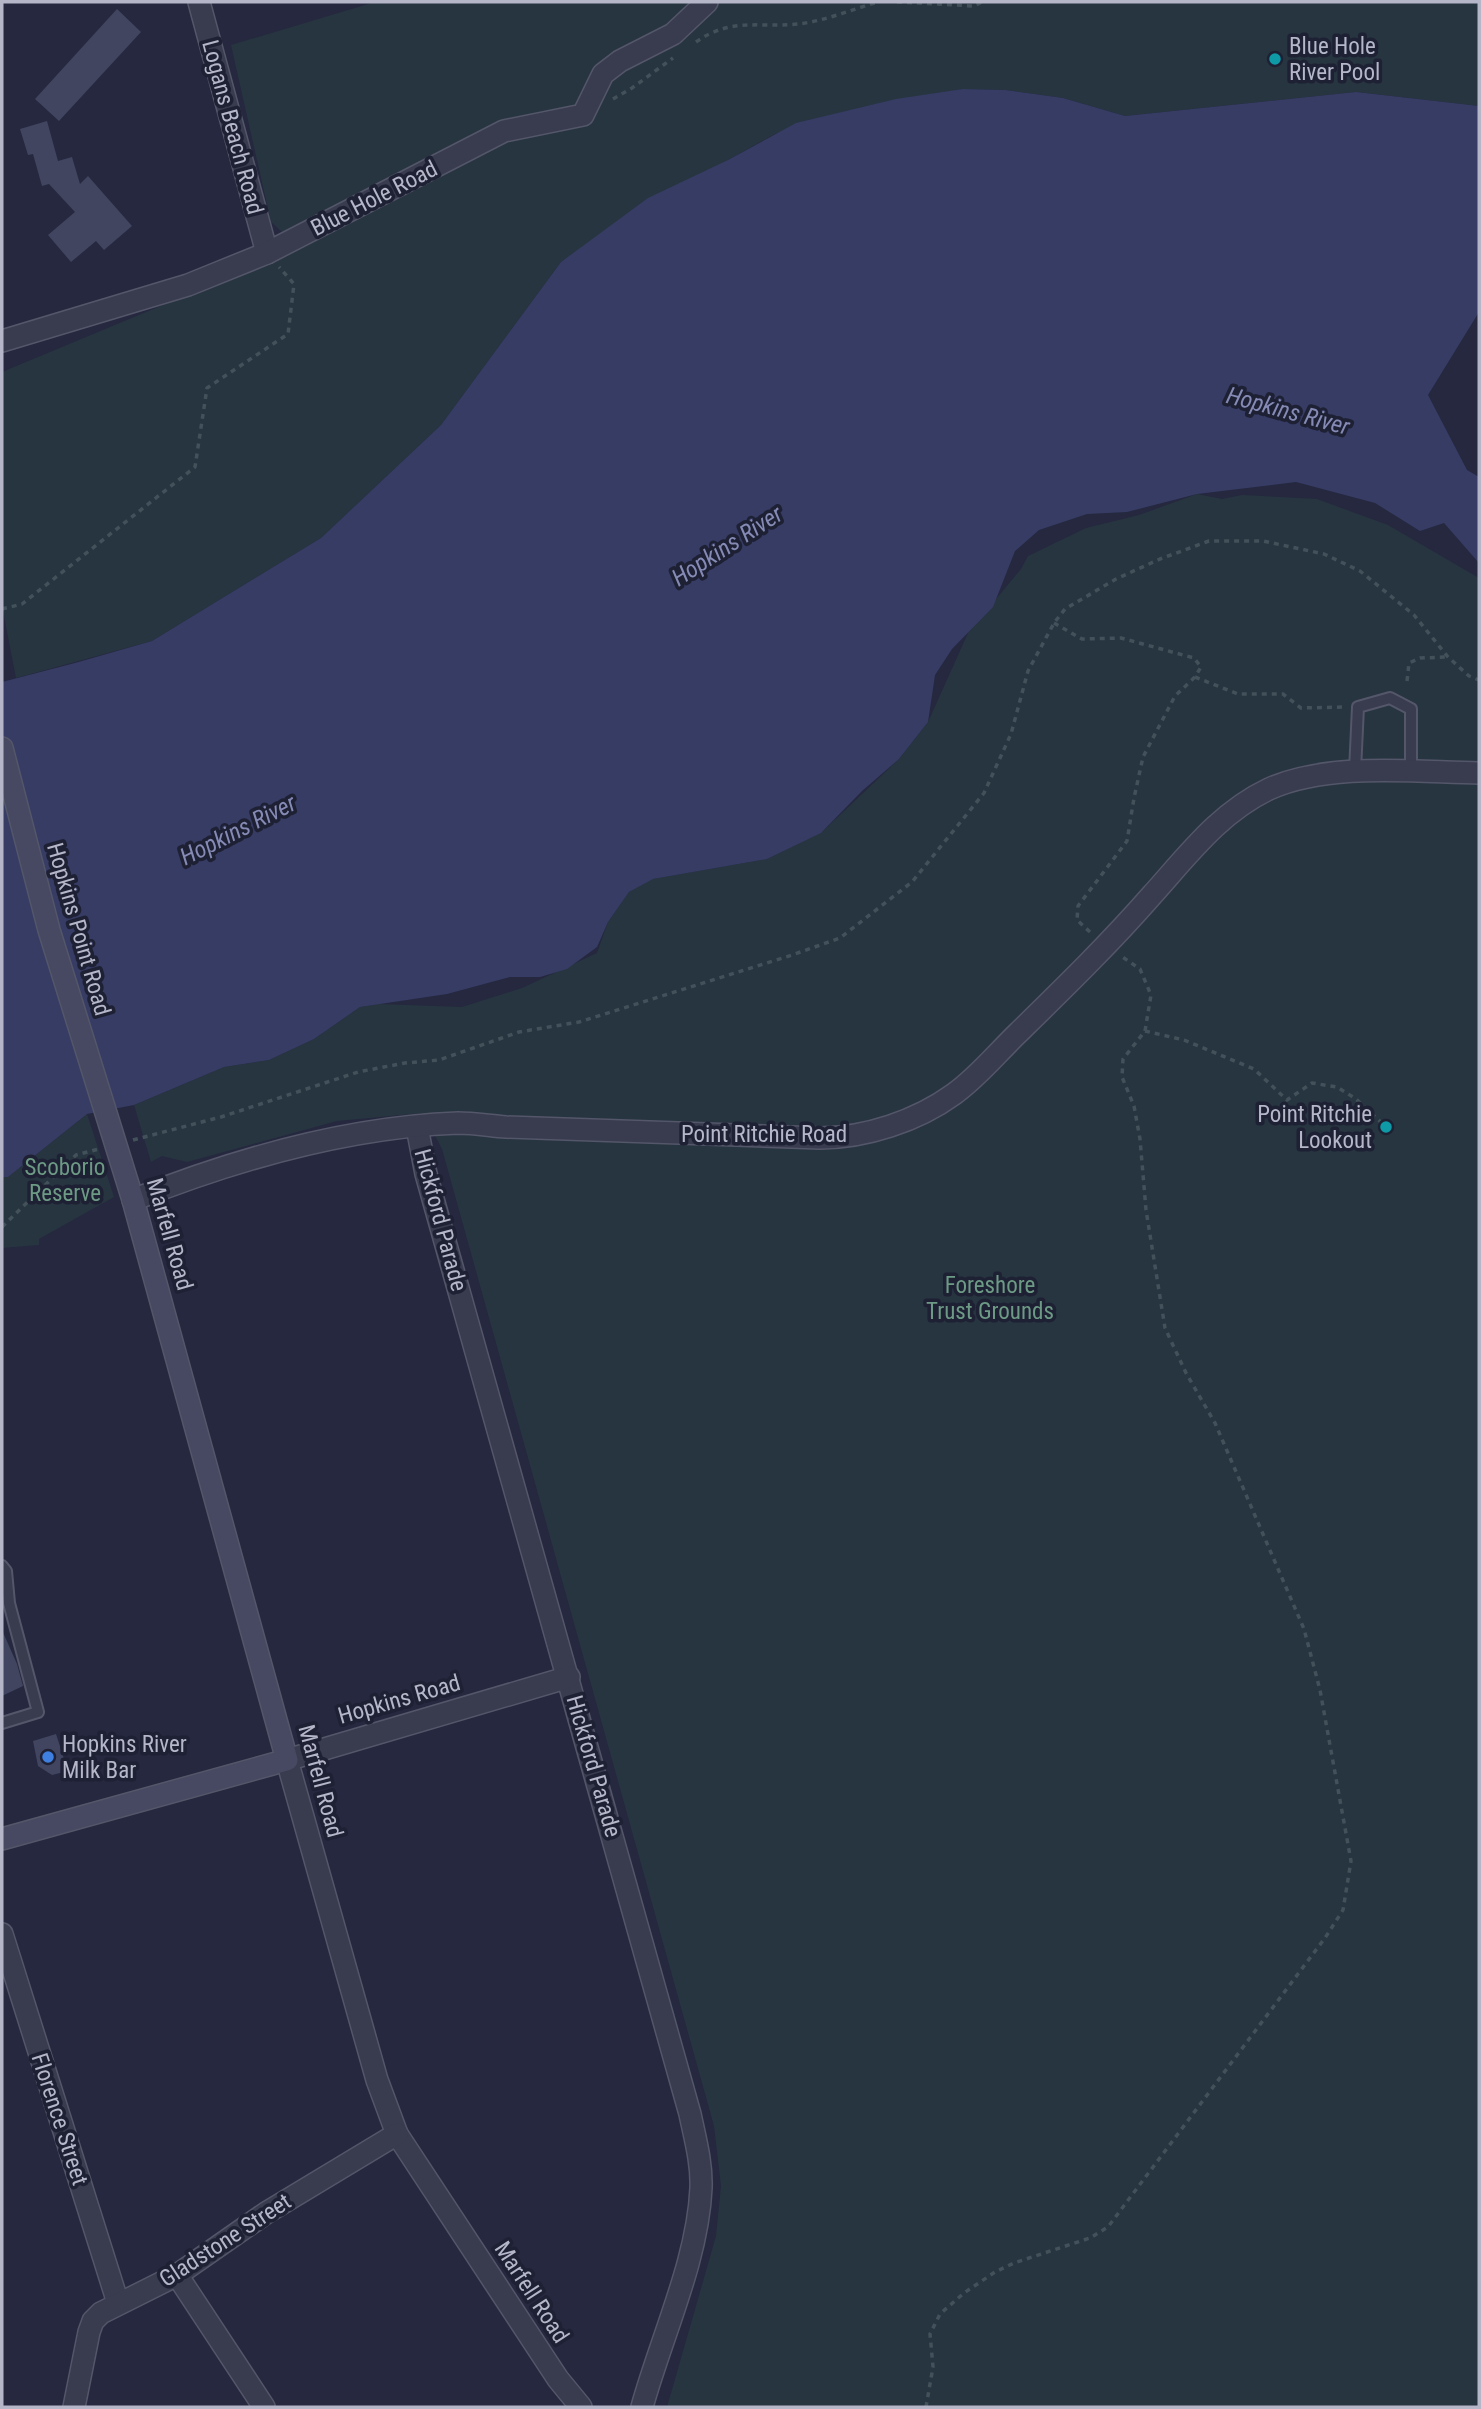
<svg xmlns="http://www.w3.org/2000/svg" width="1481" height="2409" viewBox="0 0 1481 2409" font-family="'Roboto Condensed',sans-serif">
<style>
.green{fill:#273540}
.water{fill:#373c64}
.building{fill:#41455f}
.lines{fill:none;stroke-linecap:round;stroke-linejoin:round}
.lane-casing{stroke:#545669;stroke-width:14}
.street-casing{stroke:#545669;stroke-width:24}
.secondary-casing{stroke:#545669;stroke-width:24}
.path{stroke:#42515a;stroke-width:3.5;stroke-dasharray:5 5;stroke-linecap:butt}
.lane{stroke:#393b4f;stroke-width:10}
.street{stroke:#393b4f;stroke-width:21}
.secondary{stroke:#474962;stroke-width:21}
.culture-dot{fill:#0f9aa8;stroke:#1e2034;stroke-width:2.5}
.shop-dot{fill:#3f7fe0;stroke:#1e2034;stroke-width:2.5}
.labels{text-anchor:middle;stroke-width:7;stroke-linejoin:round;paint-order:stroke}
.poi-label{font-size:23px;fill:#b5b7c9;stroke:#1e2034;text-anchor:start}
.street-label{font-size:23px;fill:#b5b7c9;stroke:#1e2034}
.park-label{font-size:23px;fill:#6d9a85;stroke:#1e2034}
.water-label{font-size:24px;font-style:italic;fill:#858bb5;stroke:#1e2034}
</style>
<rect width="100%" height="100%" fill="#25283f"/>
<g class="green">
<polygon points="375,2 1479,2 1479,106 1356,92 1125,116 1063,98 1005,90 963,89 775,134 728,160 561,262 441,425 321,538 152,641 16,678 2,606 2,372 300,248 271,222 231,45"/>
<polygon points="1197,494 1222,499 1242,495 1317,499 1388,525 1479,578 1479,2407 667,2407 716,2236 721,2186 714,2126 442,1149 423,1113 337,1121 187,1162 162,1156 151,1162 134,1105 224,1067 269,1060 314,1039 360,1007 379,1004 462,1007 522,988 597,953 608,922 629,892 652,879 767,859 822,832 899,759 928,722 968,633 1021,569 1028,556 1086,528 1139,515"/>
<polygon points="87,1114 114,1197 39,1239 39,1245 2,1248 2,1177 8,1177"/>
</g>
<polygon class="water" points="963,89 1005,90 1063,98 1125,116 1356,92 1479,106 1479,312 1428,395 1467,470 1479,477 1479,563 1444,523 1420,531 1375,503 1296,482 1197,494 1127,512 1087,514 1039,530 1015,551 993,607 952,649 935,675 928,722 899,759 862,791 821,833 767,859 653,879 629,892 608,922 597,947 567,969 540,977 510,977 447,994 360,1007 314,1039 269,1060 224,1067 134,1105 87,1114 8,1177 2,1177 2,682 75,663 152,641 321,538 441,425 561,262 648,198 728,160 796,123 896,99"/>
<g class="building">
<polygon points="117,9 141,32 59,121 35,99"/>
<polygon points="47,121 58,161 72,157 80,184 88,176 132,226 104,250 96,241 71,262 48,235 75,212 49,184 42,186 33,154 28,155 20,129"/>
<polygon points="2,1630 17,1664 23,1686 2,1696"/>
<polygon points="56,1734 68,1771 52,1775 38,1766 33,1741"/>
</g>
<g class="lines">
<defs>
<g id="lane">
<polyline points="1355,771 1358,707 1390,698 1411,709 1411,773"/>
<polyline points="2,1566 6,1571 9,1603 38,1712 2,1723"/>
</g>
<g id="street">
<polyline points="199,2 267,253"/>
<polyline points="2,341 188,285 267,253 504,131 583,115 603,74 620,61 673,34 707,2"/>
<path d="M417,1127L426,1174L690,2114C695,2138 702,2163 701,2188C698,2260 661,2338 642,2407"/>
<path d="M133,1200C236,1159 347,1127 458,1123C474,1123 491,1126 506,1127L820,1138C865,1138 917,1121 954,1094C978,1077 998,1052 1019,1032C1065,987 1110,943 1152,895C1188,855 1220,812 1269,789C1329,762 1414,772 1479,773"/>
<polyline points="569,1677 287,1760 377,2080 397,2134 558,2379 581,2407"/>
<polyline points="2,1934 118,2303"/>
<polyline points="177,2275 264,2407"/>
<polyline points="74,2407 89,2332 93,2321 101,2313 177,2275 266,2213 397,2134"/>
</g>
<polyline id="secondary" points="2,748 49,930 133,1200 287,1760 2,1839"/>
</defs>
<use href="#lane" class="lane-casing"/>
<use href="#street" class="street-casing"/>
<use href="#secondary" class="secondary-casing"/>
<g class="path">
<polyline points="897,2 974,6 982,2"/>
<path d="M696,42C731,17 759,28 797,24C822,22 853,9 878,2"/>
<polyline points="613,99 632,88 673,58"/>
<polyline points="2,609 22,604 195,467 207,388 288,334 294,284 279,267"/>
<polyline points="1054,623 1082,639 1121,638 1194,658 1201,667 1195,677 1238,694 1283,694 1301,708 1346,707"/>
<polyline points="1407,681 1409,663 1420,658 1448,657"/>
<polyline points="1090,932 1077,920 1078,906 1127,841 1134,798 1143,757 1175,696 1195,677"/>
<polyline points="1145,1031 1184,1040 1254,1069 1287,1100 1312,1083 1337,1087 1356,1099 1386,1127"/>
<polyline points="133,1140 221,1117 358,1072 405,1063 439,1060 519,1032 579,1022 792,955 840,938 912,882 984,793 1011,734 1028,671 1054,623 1065,609 1116,579 1160,559 1209,541 1263,541 1324,554 1360,571 1414,615 1448,657 1469,676 1479,680"/>
<polyline points="2,1227 76,1155 99,1149"/>
<polyline points="926,2407 933,2367 930,2334 940,2314 964,2293 995,2272 1014,2263 1090,2238 1108,2227 1325,1938 1343,1910 1351,1861 1320,1690 1304,1629 1215,1423 1186,1373 1165,1328 1146,1210 1140,1139 1134,1106 1122,1077 1123,1059 1145,1031 1151,995 1140,969 1121,956"/>
</g>
<use href="#lane" class="lane"/>
<use href="#street" class="street"/>
<use href="#secondary" class="secondary"/>
</g>
<g class="culture-dot">
<circle cx="1275" cy="59" r="7"/>
<circle cx="1386" cy="1127" r="7"/>
</g>
<circle class="shop-dot" cx="48" cy="1757" r="7"/>
<g class="labels">
<g class="poi-label">
<text x="1289" y="54">Blue Hole<tspan x="1289" dy="26">River Pool</tspan></text>
<text x="1372" y="1122" text-anchor="end">Point Ritchie<tspan x="1372" dy="26">Lookout</tspan></text>
<text x="62" y="1752">Hopkins River<tspan x="62" dy="26">Milk Bar</tspan></text>
</g>
<g class="street-label">
<text transform="translate(233 127) rotate(75)" y="8">Logans Beach Road</text>
<text transform="translate(374 198) rotate(-27)" y="8">Blue Hole Road</text>
<text transform="translate(79 929) rotate(74)" y="8">Hopkins Point Road</text>
<text x="764" y="1142">Point Ritchie Road</text>
<text transform="translate(441 1220) rotate(75)" y="8">Hickford Parade</text>
<text transform="translate(170 1234) rotate(74)" y="8">Marfell Road</text>
<text transform="translate(399 1699) rotate(-16)" y="8">Hopkins Road</text>
<text transform="translate(594 1766) rotate(74)" y="8">Hickford Parade</text>
<text transform="translate(321 1781) rotate(75)" y="8">Marfell Road</text>
<text transform="translate(60 2119) rotate(72)" y="8">Florence Street</text>
<text transform="translate(225 2240) rotate(-33)" y="8">Gladstone Street</text>
<text transform="translate(532 2292) rotate(57)" y="8">Marfell Road</text>
</g>
<g class="park-label">
<text x="65" y="1175">Scoborio<tspan x="65" dy="26">Reserve</tspan></text>
<text x="990" y="1293">Foreshore<tspan x="990" dy="26">Trust Grounds</tspan></text>
</g>
<g class="water-label">
<text transform="translate(1288 411) rotate(15)" y="8">Hopkins River</text>
<text transform="translate(727 546) rotate(-33)" y="8">Hopkins River</text>
<text transform="translate(238 830) rotate(-27)" y="8">Hopkins River</text>
</g>
</g>
<rect width="1481" height="2409" fill="none" stroke="#b5b7c9" stroke-width="7"/>
</svg>
